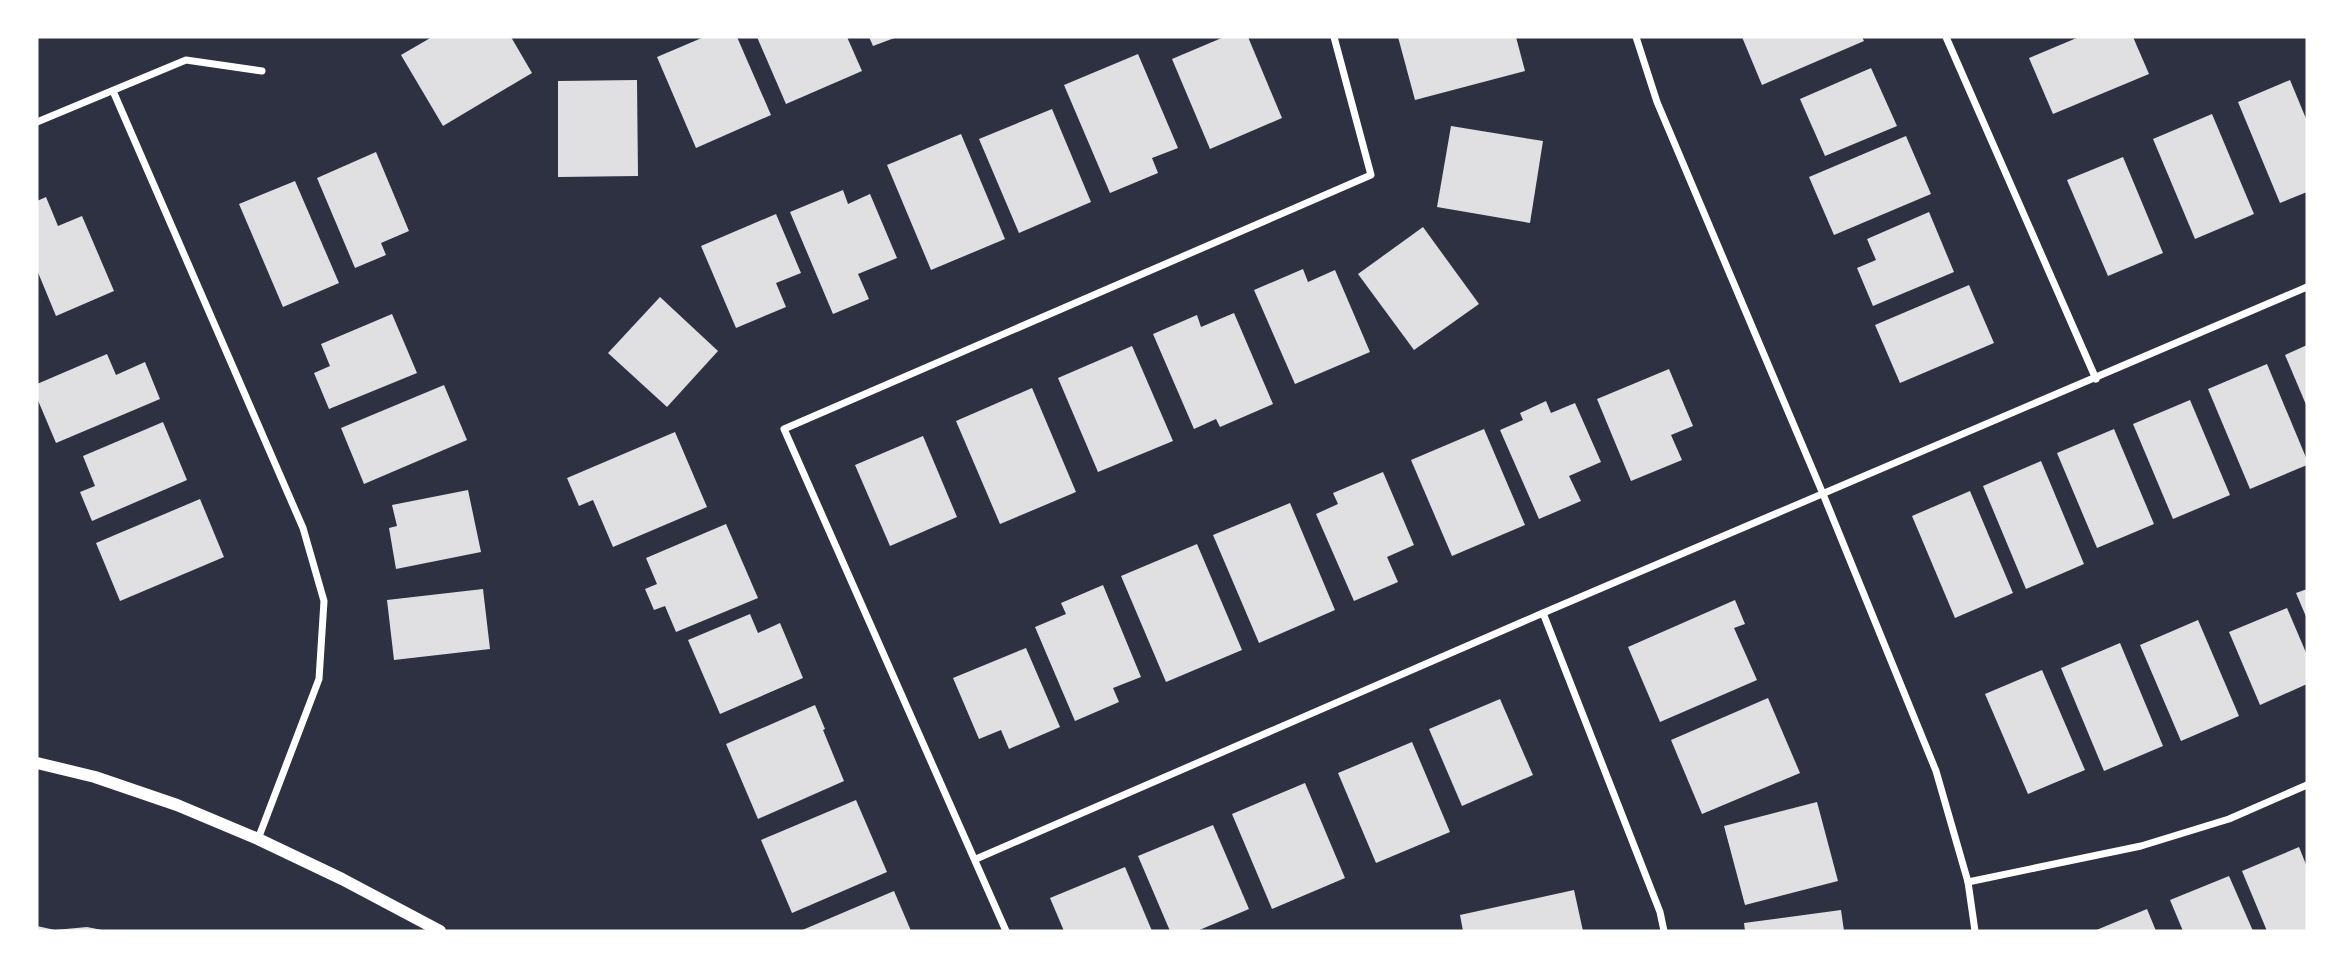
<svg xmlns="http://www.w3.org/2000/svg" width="2344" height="968" viewBox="0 0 2344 968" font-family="'Varela Round',sans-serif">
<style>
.building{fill:#e0e0e3}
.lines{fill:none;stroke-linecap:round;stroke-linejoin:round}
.minor{stroke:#fff;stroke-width:7}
.tertiary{stroke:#fff;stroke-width:12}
</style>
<rect width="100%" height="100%" fill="#2d3142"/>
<g class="building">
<polygon points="432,37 511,37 532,73 443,126 401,55"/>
<polygon points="704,37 737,37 771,115 696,148 657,57"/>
<polygon points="757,37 847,37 862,71 786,104"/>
<polygon points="869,37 897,37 873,46"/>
<polygon points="1224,37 1248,37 1282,118 1210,149 1172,59"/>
<polygon points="1398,37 1516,37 1525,71 1415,100"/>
<polygon points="1742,37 1862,37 1864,41 1762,85"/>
<polygon points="2079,37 2133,37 2149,74 2053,114 2029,58"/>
<polygon points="1138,54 1178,148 1152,158 1158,173 1110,193 1064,85"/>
<polygon points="1871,68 1897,126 1825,156 1800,99"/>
<polygon points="637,80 638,176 558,177 558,81"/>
<polygon points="2290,80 2307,121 2307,192 2280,203 2238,102"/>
<polygon points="1052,109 1091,202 1019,233 979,139"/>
<polygon points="2212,114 2254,214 2195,239 2153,139"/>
<polygon points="1451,126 1543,141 1530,223 1437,207"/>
<polygon points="961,134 1005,239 931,270 887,165"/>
<polygon points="1906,136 1931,194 1834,235 1809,177"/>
<polygon points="376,152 409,231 381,243 386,255 355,268 317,178"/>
<polygon points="2123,157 2163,253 2108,276 2067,180"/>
<polygon points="295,181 339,283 283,307 239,204"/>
<polygon points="843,190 848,204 870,194 897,258 858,274 869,299 833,314 790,212"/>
<polygon points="46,197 58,226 82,216 114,291 56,316 37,270 37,201"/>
<polygon points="1929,212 1954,272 1873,306 1857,268 1876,260 1867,239"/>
<polygon points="776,214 801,273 776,283 786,307 736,328 701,246"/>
<polygon points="1423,227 1479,304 1414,350 1358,274"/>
<polygon points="1303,269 1308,282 1335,270 1370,352 1295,384 1254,290"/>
<polygon points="1969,285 1994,343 1900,383 1875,325"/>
<polygon points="660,297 718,351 667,407 608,353"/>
<polygon points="1234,313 1273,404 1220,427 1216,419 1194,429 1153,334 1197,315 1201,327"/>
<polygon points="392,314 417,373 329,409 314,373 330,366 321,344"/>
<polygon points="2307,345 2307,407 2285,355"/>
<polygon points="1132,346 1173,441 1098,472 1058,378"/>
<polygon points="107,354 116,375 145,362 160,399 56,443 37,398 37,384"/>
<polygon points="2267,364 2307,460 2307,465 2250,489 2208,389"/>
<polygon points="1669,369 1693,426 1671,435 1682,460 1631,481 1597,399"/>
<polygon points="444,385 467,440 364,484 341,428"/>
<polygon points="1032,388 1076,492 1000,524 956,421"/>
<polygon points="2190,400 2230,495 2173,519 2133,424"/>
<polygon points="1546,401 1551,413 1575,403 1601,462 1569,476 1581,501 1539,519 1500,430 1523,420 1520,413"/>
<polygon points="163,422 187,480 92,521 80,492 95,486 83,456"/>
<polygon points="1484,429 1525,525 1452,556 1411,460"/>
<polygon points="2114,429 2154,524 2097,548 2057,453"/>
<polygon points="675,432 707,507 613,547 593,500 579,506 567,478"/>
<polygon points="923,436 957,517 890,546 855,465"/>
<polygon points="2041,461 2084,564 2026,589 1983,486"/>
<polygon points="1383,472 1414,545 1387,557 1398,582 1354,601 1316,514 1338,504 1333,493"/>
<polygon points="468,490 481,552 396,569 389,528 397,526 392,505"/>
<polygon points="1970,491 2013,593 1955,618 1912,516"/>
<polygon points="200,499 224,557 120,601 96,543"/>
<polygon points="1290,503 1335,610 1259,643 1213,535"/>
<polygon points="726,524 758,598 676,632 665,606 654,610 645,589 657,584 646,558"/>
<polygon points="1197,544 1242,650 1166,682 1121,576"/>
<polygon points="1103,585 1141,677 1113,688 1119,702 1075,721 1035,627 1066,614 1061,603"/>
<polygon points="483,589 490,649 394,660 387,600"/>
<polygon points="2307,589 2307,619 2296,593"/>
<polygon points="1735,600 1745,624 1734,628 1757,680 1660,722 1628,647"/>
<polygon points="2287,608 2307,655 2307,684 2260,705 2229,632"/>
<polygon points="750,614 758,633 780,623 803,678 720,714 688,640"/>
<polygon points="2198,620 2239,716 2181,741 2140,645"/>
<polygon points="2120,643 2163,746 2104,771 2061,668"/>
<polygon points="1026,648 1060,727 1009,749 1001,730 979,739 953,678"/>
<polygon points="2042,670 2085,770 2028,794 1985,694"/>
<polygon points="1768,698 1800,773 1702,814 1671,740"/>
<polygon points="1500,699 1533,775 1462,806 1429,729"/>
<polygon points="815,705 825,729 823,730 844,781 758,819 726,744"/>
<polygon points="1412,742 1450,832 1376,863 1338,773"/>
<polygon points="1305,783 1345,878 1272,909 1232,814"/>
<polygon points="856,800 887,872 792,913 761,840"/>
<polygon points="1817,802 1838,881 1745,905 1724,826"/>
<polygon points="1213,825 1249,909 1197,931 1170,931 1138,856"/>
<polygon points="2299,847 2307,867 2307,931 2267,931 2242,871"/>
<polygon points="1125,867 1152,931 1064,931 1050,898"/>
<polygon points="2229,876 2253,931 2183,931 2170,900"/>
<polygon points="1574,890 1583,931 1463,931 1460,915"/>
<polygon points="894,891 911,931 800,931"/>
<polygon points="2147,909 2156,931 2094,931"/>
<polygon points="1841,910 1844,931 1745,931 1744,923"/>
<polygon points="37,926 55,930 87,927 102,930 37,931"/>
</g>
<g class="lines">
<g class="minor">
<polyline points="1636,37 1657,102 1823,494 1936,771 1968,882 1975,931"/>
<polyline points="1946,37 2096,379"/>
<polyline points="113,91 303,528 324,601 319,679 258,839"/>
<polyline points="37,122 186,60 262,71"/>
<polyline points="1543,613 1660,912 1664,931"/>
<polyline points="976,859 1543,613 2307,287"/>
<polyline points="1968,882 2141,846 2229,819 2307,785"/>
<polyline points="1006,931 784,429 1371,175 1334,37"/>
</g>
<polyline class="tertiary" points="37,763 95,777 177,805 258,839 342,879 440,931"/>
</g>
<rect width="2344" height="968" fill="none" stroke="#ffffff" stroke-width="77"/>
</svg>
